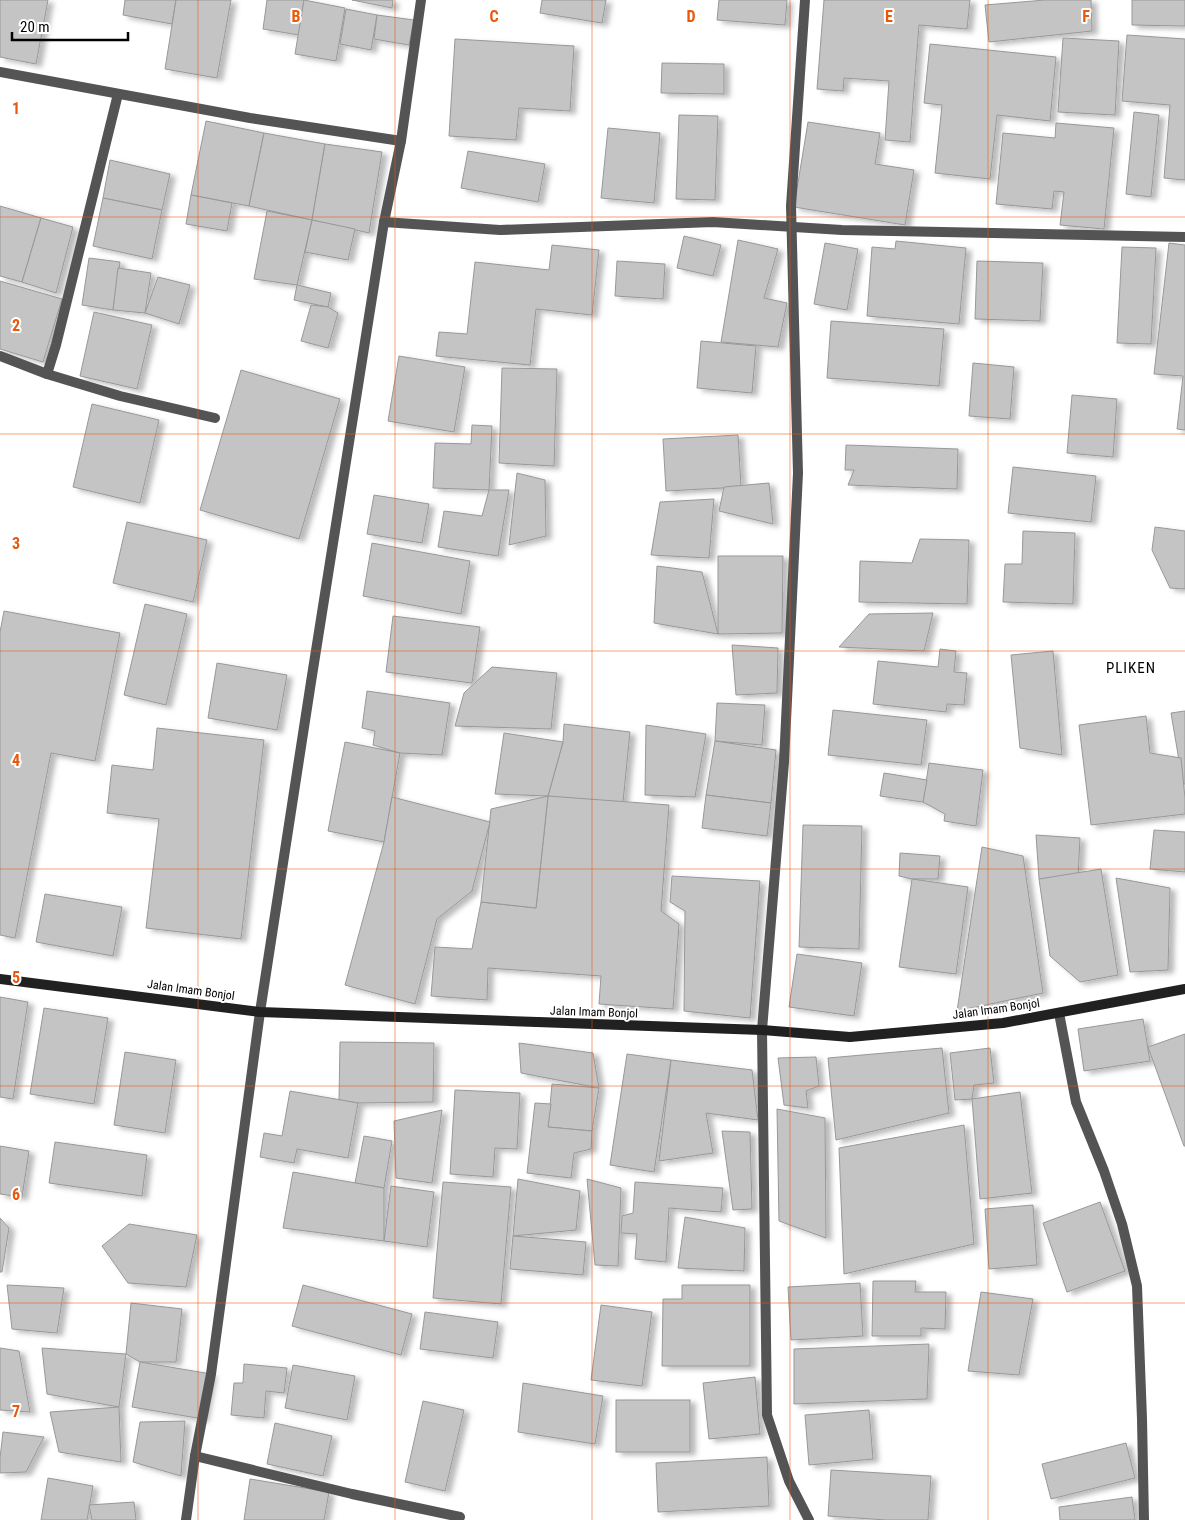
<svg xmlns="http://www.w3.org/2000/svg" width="1185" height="1520" viewBox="0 0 1185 1520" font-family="'Roboto Condensed',sans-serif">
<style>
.building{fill:#c4c4c4;stroke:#989898;filter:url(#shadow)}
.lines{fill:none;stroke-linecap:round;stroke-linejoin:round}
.minor{stroke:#545454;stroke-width:10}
.secondary{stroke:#212121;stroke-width:10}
.grid{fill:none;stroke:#e8590c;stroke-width:1;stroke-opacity:0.55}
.labels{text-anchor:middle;stroke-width:4;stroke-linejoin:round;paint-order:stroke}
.street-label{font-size:12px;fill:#000;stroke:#fff}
.quarter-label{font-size:15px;letter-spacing:1px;fill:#000;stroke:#fff}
.grid-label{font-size:16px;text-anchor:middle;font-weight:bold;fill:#e8590c;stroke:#fff;stroke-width:4;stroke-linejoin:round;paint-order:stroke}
</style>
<defs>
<filter id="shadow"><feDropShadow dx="5.5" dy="3" stdDeviation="2.5" flood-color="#0004"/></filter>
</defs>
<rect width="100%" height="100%" fill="#fff"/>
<g class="building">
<polygon points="0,0 48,0 36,64 0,57"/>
<polygon points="125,0 176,0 172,24 123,15"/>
<polygon points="176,0 231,0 217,78 165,69"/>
<polygon points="267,0 304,0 299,35 263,29"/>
<polygon points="304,0 345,8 336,61 295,54"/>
<polygon points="352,0 393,0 392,8"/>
<polygon points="542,0 606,0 602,23 540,13"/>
<polygon points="719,0 787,0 785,25 717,20"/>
<polygon points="824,0 970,0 967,29 919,25 910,142 885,140 889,81 844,78 843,91 817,89"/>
<polygon points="1045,0 1091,0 1092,31 989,42 985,5"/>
<polygon points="1132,0 1185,0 1185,26 1132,25"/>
<polygon points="346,9 377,15 371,50 340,44"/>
<polygon points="377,15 414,20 409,45 374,39"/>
<polygon points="1127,35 1185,39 1185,180 1164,178 1170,105 1122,101"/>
<polygon points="1063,38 1119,41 1115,115 1058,112"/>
<polygon points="455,39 574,46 570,111 519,108 516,140 449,136"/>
<polygon points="930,44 1056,57 1050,121 997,115 990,179 935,173 942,105 924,103"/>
<polygon points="662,63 724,64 724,94 661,93"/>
<polygon points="1134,112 1159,115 1151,197 1126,194"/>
<polygon points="679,115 718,116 715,200 676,199"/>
<polygon points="206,121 264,133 249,206 191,195"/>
<polygon points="808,122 880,133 875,164 914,170 905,225 794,207"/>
<polygon points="1056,123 1114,128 1104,229 1060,225 1064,192 1054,191 1052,209 996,204 1003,133 1055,138"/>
<polygon points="608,128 660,133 654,203 601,198"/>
<polygon points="264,133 325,144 312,220 249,206"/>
<polygon points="325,144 382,152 369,233 312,220"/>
<polygon points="468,151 545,164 538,202 461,188"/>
<polygon points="110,160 170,174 162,210 103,198"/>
<polygon points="191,195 232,203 227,231 186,224"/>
<polygon points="103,198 162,210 152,259 93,246"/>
<polygon points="0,206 41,218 22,282 0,276"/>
<polygon points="267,211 312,220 297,285 254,279"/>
<polygon points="41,218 73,227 56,293 22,282"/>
<polygon points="312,220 355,229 348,260 305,252"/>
<polygon points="684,236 721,245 713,276 677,268"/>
<polygon points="738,240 778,249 764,298 787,303 778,347 721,342"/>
<polygon points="896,241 966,248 959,324 867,316 872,247 895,249"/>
<polygon points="825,243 858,249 847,310 814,304"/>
<polygon points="1169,243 1185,245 1185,430 1177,429 1183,376 1154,374"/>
<polygon points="552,245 599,250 592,315 536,309 530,365 436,356 439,332 467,334 475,262 549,270"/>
<polygon points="1122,247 1156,248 1151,344 1117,343"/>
<polygon points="89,258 120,262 113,310 82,305"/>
<polygon points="617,261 665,264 663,299 615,296"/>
<polygon points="977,261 1043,263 1040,321 975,319"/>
<polygon points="118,268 151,273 145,313 113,310"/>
<polygon points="158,277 190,285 179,324 145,313"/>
<polygon points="0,281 62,299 43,362 0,349"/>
<polygon points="297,285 331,293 328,307 294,300"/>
<polygon points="311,305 328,307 338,313 328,348 301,341"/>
<polygon points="94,312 152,325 137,389 80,376"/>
<polygon points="831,321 944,329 939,386 827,378"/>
<polygon points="701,341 756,346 752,393 697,388"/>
<polygon points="399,356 465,367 454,432 388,421"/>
<polygon points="973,363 1014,367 1010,419 969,416"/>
<polygon points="502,368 557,369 554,466 499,463"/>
<polygon points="241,370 340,399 299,539 200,510"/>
<polygon points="1072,395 1117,399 1113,457 1067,453"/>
<polygon points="92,404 159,420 140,503 73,487"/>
<polygon points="472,425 492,426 489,490 433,488 435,443 471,444"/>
<polygon points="738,435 741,487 666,491 663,439"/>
<polygon points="846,445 958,449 957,489 848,485 854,470 845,470"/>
<polygon points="1013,467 1096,476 1091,522 1008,513"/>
<polygon points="517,473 545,480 546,536 509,545"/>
<polygon points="769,483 773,524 719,511 724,487"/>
<polygon points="489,490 509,490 498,556 438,547 444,511 482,516"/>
<polygon points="374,495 429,504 422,543 367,534"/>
<polygon points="714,499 709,558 651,555 660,502"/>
<polygon points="127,522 207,540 193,602 113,583"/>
<polygon points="1155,527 1185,531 1185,589 1170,588 1152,550"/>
<polygon points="1023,531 1075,533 1073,604 1003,602 1005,564 1022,564"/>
<polygon points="920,539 969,540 967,604 859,602 860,561 912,563"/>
<polygon points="372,543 470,561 461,614 363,596"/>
<polygon points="718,556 783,556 782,633 718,634"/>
<polygon points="657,566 702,572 718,634 654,623"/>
<polygon points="145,604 187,614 166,705 124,695"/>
<polygon points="4,611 120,633 95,761 51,753 15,938 0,935 0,632"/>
<polygon points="933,613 924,651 839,647 869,614"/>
<polygon points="393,616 480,627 472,683 386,672"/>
<polygon points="732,645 778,648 777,693 736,695"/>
<polygon points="940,649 956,651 954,672 967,673 964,705 947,704 946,712 873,704 878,661 938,667"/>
<polygon points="1053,651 1062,755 1020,748 1011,655"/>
<polygon points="217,663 287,675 277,730 208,718"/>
<polygon points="492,667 557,673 551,729 455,726 464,693"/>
<polygon points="367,691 450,703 442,755 400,753 373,745 375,731 362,728"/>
<polygon points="717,703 765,705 762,745 715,741"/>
<polygon points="833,710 927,720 921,765 828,755"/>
<polygon points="1185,711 1185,784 1183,784 1171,713"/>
<polygon points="1146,716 1150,753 1181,758 1185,798 1185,814 1091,825 1079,725"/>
<polygon points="564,724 630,732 622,812 548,796 563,742"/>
<polygon points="646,725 706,734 695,797 645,795"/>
<polygon points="157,728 264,740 241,939 146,928 159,819 107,813 112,765 153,770"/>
<polygon points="504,733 563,742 548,796 495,794"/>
<polygon points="715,741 776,750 771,803 706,795"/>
<polygon points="345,742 400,753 384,842 328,831"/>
<polygon points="929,763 983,770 976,826 944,821 945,814 923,802"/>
<polygon points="884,773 927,780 923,802 880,796"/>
<polygon points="706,795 771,803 767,836 702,828"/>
<polygon points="548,796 669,805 661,911 679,924 673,1009 599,1004 601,976 488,968 487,1000 431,996 435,947 472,949 481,902 536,908"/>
<polygon points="548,796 536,908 481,902 491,809"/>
<polygon points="392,797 490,822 472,891 437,919 415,1004 345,985 384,842"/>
<polygon points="803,825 862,826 859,949 799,947"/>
<polygon points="1154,830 1185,832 1185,872 1150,869"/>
<polygon points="1036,835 1080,838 1078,877 1039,879"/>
<polygon points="982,847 1023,856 1043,993 957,1011"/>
<polygon points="900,853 940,856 938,879 912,879 899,876"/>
<polygon points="1101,869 1118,975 1080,982 1050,956 1039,879"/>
<polygon points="672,876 760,881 750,1018 684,1011 685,911 670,902"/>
<polygon points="1116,878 1170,888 1168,970 1130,972"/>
<polygon points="912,879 968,887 956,974 899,967"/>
<polygon points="45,894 122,907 113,956 36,942"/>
<polygon points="797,954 862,963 854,1016 789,1007"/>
<polygon points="0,997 28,1002 13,1099 0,1097"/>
<polygon points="44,1008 108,1018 94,1104 30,1094"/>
<polygon points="1143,1019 1150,1061 1084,1071 1078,1029"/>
<polygon points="1185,1034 1185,1146 1184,1146 1148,1047"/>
<polygon points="340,1042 434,1043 433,1102 358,1103 339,1100"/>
<polygon points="519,1043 593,1053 599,1088 521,1073"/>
<polygon points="942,1048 949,1113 836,1140 828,1058"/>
<polygon points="990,1048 994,1083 974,1085 972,1099 955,1100 950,1053"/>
<polygon points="125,1052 176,1060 165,1133 114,1125"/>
<polygon points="627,1054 671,1060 654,1172 610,1165"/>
<polygon points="816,1057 819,1086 806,1091 808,1108 784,1105 778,1058"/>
<polygon points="671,1060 752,1070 758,1120 706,1113 713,1153 659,1161"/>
<polygon points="552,1084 599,1088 592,1131 548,1127"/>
<polygon points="455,1090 520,1093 517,1149 495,1148 493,1177 450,1174"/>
<polygon points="290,1091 358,1103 348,1158 297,1149 294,1163 260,1157 264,1133 282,1136"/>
<polygon points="1020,1092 1032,1193 980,1199 972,1099"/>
<polygon points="535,1103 551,1104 548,1127 592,1131 591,1149 574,1153 571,1178 527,1173"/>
<polygon points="777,1109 825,1118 826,1238 779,1221"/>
<polygon points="442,1110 432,1183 396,1178 394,1121"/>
<polygon points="964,1125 974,1244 844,1274 839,1148"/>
<polygon points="722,1131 750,1132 752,1209 733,1210"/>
<polygon points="364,1136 392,1141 384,1188 355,1183"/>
<polygon points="55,1142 147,1155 142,1196 49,1183"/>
<polygon points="0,1146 29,1151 22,1197 0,1194"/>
<polygon points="293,1172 384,1188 384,1241 283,1228"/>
<polygon points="518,1179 580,1191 576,1230 513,1236"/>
<polygon points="587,1179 621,1188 618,1266 595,1265"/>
<polygon points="443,1182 511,1187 501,1304 433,1298"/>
<polygon points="635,1182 723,1188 721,1212 669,1208 666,1262 635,1259 637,1234 621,1233 622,1216 633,1213"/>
<polygon points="391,1186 434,1192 427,1247 384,1241"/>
<polygon points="1100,1202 1125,1271 1067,1292 1043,1223"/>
<polygon points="1033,1205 1037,1265 989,1269 985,1209"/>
<polygon points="685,1217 745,1228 744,1271 678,1268"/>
<polygon points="0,1218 9,1228 2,1272 0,1272"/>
<polygon points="129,1224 197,1235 186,1287 128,1283 102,1246"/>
<polygon points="513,1236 586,1242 583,1275 510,1269"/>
<polygon points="873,1281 916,1281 915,1292 946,1292 945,1329 921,1328 921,1336 872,1336"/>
<polygon points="860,1283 863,1336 791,1340 788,1287"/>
<polygon points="7,1285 64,1288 57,1333 12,1329"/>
<polygon points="303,1285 412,1314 401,1355 292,1326"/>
<polygon points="682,1285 750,1285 750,1366 662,1366 663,1299 682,1299"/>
<polygon points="981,1292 1033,1299 1019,1375 968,1371"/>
<polygon points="131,1303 182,1309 176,1362 140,1362 126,1354"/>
<polygon points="601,1305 652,1312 642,1386 591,1380"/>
<polygon points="425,1312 498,1322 493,1358 420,1349"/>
<polygon points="929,1344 927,1399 794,1404 794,1349"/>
<polygon points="0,1348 19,1351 30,1412 0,1410"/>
<polygon points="42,1348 126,1354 119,1407 47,1394"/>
<polygon points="140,1362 211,1374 203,1419 132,1407"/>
<polygon points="244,1364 287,1368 284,1393 266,1391 264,1418 231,1415 234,1383 243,1383"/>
<polygon points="293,1365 355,1376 347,1420 285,1408"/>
<polygon points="755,1377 760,1434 709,1439 703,1383"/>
<polygon points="523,1383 603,1396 595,1444 518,1432"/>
<rect x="616" y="1400" width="74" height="52"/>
<polygon points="423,1401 464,1410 445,1491 405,1482"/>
<polygon points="119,1407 121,1462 59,1452 50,1412"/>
<polygon points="869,1410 873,1459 809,1465 805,1415"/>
<polygon points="185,1421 181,1476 133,1462 140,1422"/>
<polygon points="275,1423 332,1436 323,1476 267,1464"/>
<polygon points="3,1432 44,1437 26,1472 0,1473 0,1458"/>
<polygon points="1126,1443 1135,1478 1051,1499 1042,1464"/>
<polygon points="767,1457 769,1506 658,1512 656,1463"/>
<polygon points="831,1470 931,1476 928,1520 886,1520 828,1516"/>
<polygon points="48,1478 93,1486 87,1520 41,1520"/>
<polygon points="250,1479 329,1492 324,1520 244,1520"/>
<polygon points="1132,1497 1135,1520 1060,1520 1059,1507"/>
<polygon points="134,1502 136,1520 92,1520 89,1505"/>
</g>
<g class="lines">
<g class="minor">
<polyline points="805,0 791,206 798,473 784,762 762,1030 767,1415 789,1481 809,1520"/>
<polyline points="0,72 250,118 401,141"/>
<polyline points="384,222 500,230 713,222 842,230 1185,237"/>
<polyline points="0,356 47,374 120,396 215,418"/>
<polyline points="47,374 56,345 118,94"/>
<polyline points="1059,1013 1076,1102 1104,1171 1122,1224 1137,1286 1142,1419 1144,1520"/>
<polyline points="195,1456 352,1494 460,1517"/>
<polyline points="186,1520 195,1456 211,1374 260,1012 311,682 384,222 401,141 421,0"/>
</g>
<polyline class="secondary" points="0,979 260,1012 762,1030 850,1037 1003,1023 1185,989"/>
</g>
<path class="grid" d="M198,0V1520M395,0V1520M592,0V1520M790,0V1520M988,0V1520M0,217H1185M0,434H1185M0,651H1185M0,869H1185M0,1086H1185M0,1303H1185"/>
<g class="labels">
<g class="street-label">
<text transform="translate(191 990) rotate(8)" y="4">Jalan Imam Bonjol</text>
<text transform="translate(996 1009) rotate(-8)" y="4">Jalan Imam Bonjol</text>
<text transform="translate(594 1012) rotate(2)" y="4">Jalan Imam Bonjol</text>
</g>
<g class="quarter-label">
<text x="1131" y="673">PLIKEN</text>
</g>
</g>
<g class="grid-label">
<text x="296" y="22">B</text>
<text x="494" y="22">C</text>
<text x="691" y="22">D</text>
<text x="889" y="22">E</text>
<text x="1086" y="22">F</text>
<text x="16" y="114">1</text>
<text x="16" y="331">2</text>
<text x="16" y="549">3</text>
<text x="16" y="766">4</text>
<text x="16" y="983">5</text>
<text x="16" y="1200">6</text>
<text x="16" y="1417">7</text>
</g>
<path d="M12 32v8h116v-8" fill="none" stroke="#000000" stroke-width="2.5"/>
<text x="20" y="32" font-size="15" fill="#000000" stroke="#ffffff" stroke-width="4" paint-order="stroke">20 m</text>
</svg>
